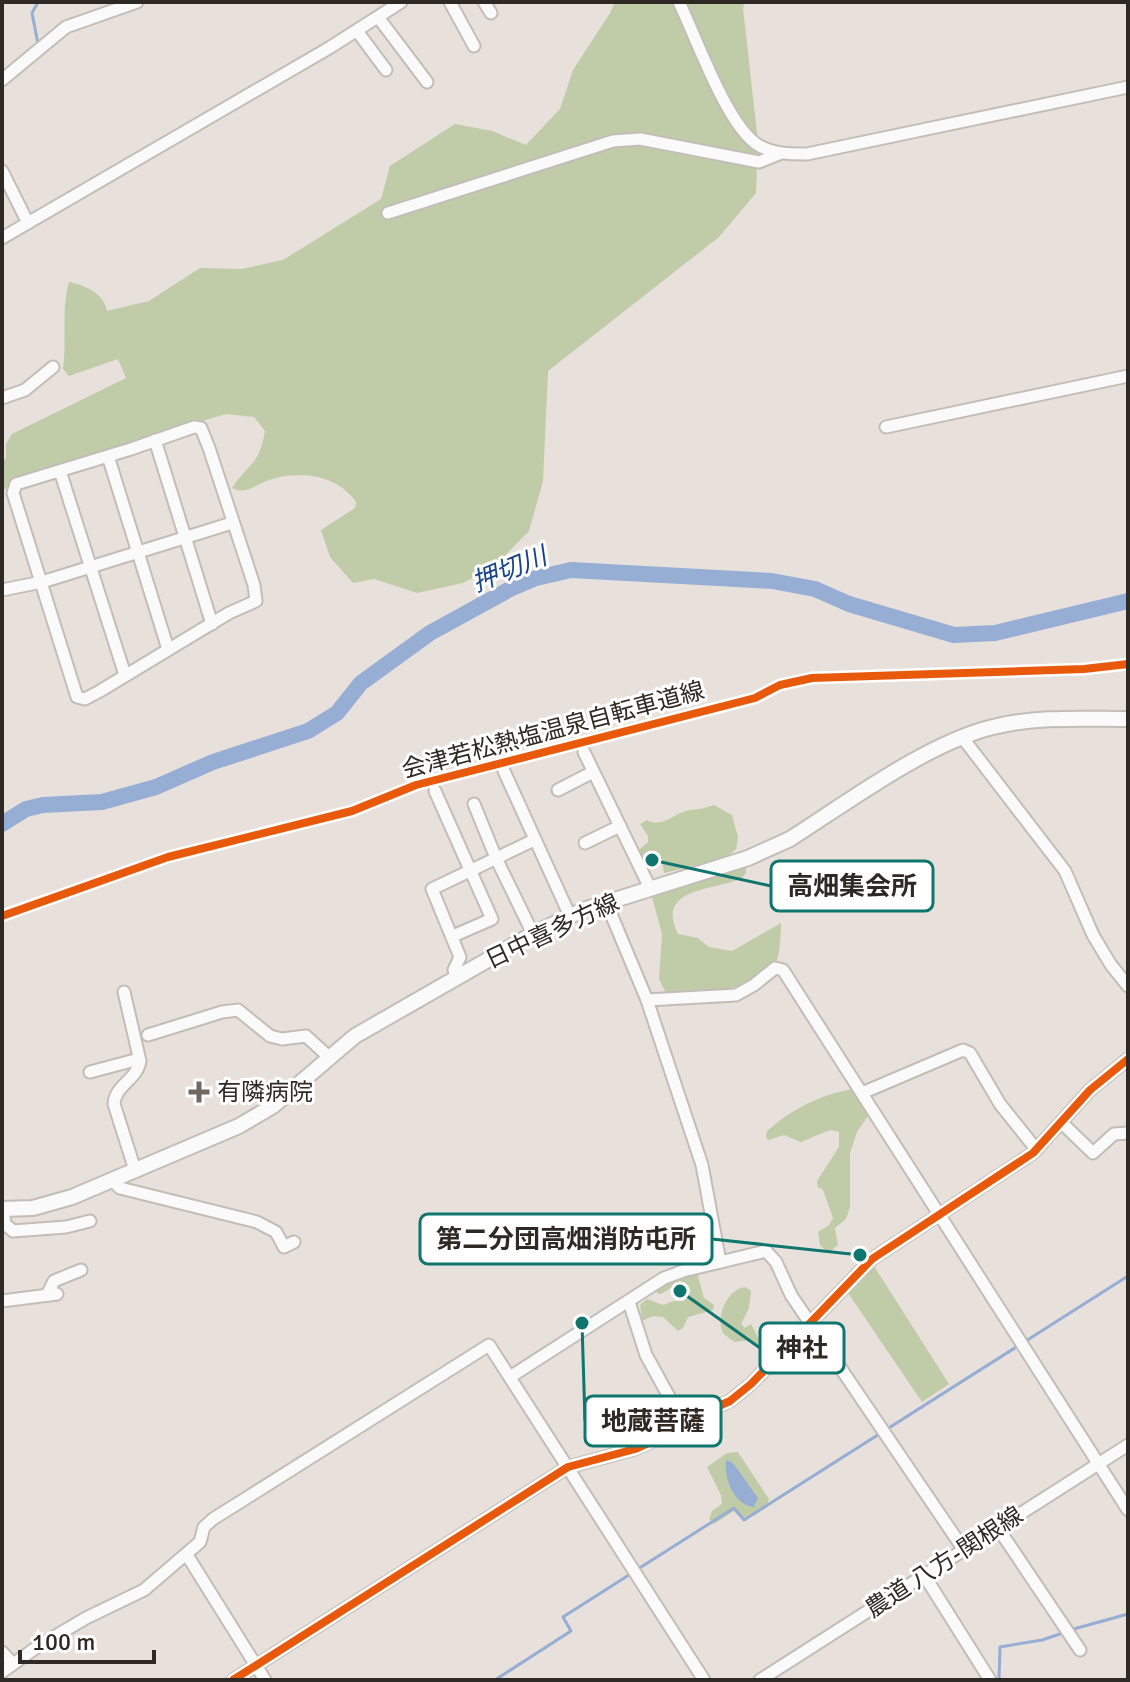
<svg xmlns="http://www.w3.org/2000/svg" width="1130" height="1682" viewBox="0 0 1130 1682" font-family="Signika,'Noto Sans JP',sans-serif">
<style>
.green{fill:#c0cca7}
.water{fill:#96aed3}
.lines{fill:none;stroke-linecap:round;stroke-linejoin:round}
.stream{stroke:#96aed3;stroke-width:3}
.river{stroke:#96aed3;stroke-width:16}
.minor-casing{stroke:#c3bdb8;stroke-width:15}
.major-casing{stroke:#c3bdb8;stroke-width:18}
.minor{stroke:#fbfafa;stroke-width:11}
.major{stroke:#fbfafa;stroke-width:14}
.cycleway-casing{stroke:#fff;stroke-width:13}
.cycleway{stroke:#e8590c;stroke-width:8}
.poi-dot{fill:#6f6965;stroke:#fff;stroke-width:3}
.labels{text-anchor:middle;stroke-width:6;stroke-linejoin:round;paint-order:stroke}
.street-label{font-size:24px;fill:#2e2925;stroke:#fff}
.poi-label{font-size:24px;fill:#2e2925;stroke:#fff;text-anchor:start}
.water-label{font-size:26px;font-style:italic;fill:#174587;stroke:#fff}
.leader{fill:none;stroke:#0f766e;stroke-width:3}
.callout-dot{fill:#0f766e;stroke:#fff;stroke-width:3}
.callout{fill:#fff;stroke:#0f766e;stroke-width:3}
.callout-label{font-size:26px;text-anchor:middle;font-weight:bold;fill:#2e2925}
</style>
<rect width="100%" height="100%" fill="#e7e0db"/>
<g class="green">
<path d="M615,2H745L743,8L758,142L756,193L719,237L548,371L543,481L529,531L495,566L463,583L417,593L374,579L353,583L330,557L321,530L355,508L356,502C337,474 298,469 266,481C254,486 246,495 232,488C248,463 259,467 265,431L254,417L226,414L155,435L2,490V461L6,459V444L12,434L126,378L118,359L69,376L63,369C67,340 61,310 69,282C86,285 104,294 107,311L149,301L200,268L242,269L283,260L381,199L390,166L455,124L492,131L526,145L560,109L573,70L610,13Z"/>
<path d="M714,805L732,815L738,837L736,849L726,858L664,873L662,860L655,852L639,857L640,849L648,842V836L640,824L647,820C662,828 672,815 686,811C696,809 704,809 714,805Z"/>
<path d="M746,866V873L742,878C714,891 655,887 678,934L698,938L709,947L732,951L781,923C781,932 780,951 777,960C763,992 696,994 666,993L659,979L662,934L652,897L657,889Z"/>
<path d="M852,1089L858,1093L868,1116L857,1132L850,1153V1207L846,1219L835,1228L838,1245L828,1253L820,1245L818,1232L829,1225L833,1218L823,1190L818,1187L817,1181L839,1147V1132L830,1130L801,1142L784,1135L768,1140L766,1137L767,1131C792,1109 819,1095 852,1089Z"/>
<polygon points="874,1266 949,1384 922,1402 848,1293"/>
<polygon points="697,1272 704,1298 714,1305 713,1310 688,1317 683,1328 678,1331 663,1317 653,1316 642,1321 640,1305 647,1299 663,1305 673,1301 684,1301 691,1291 688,1285 678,1284 661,1294 657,1293 656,1287"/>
<path d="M745,1287L751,1291L749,1308L741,1324L745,1328L751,1324L761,1343L757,1346L750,1340L735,1342C734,1342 725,1335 724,1334C714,1319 727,1289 745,1287Z"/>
<polygon points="738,1452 769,1499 766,1508 744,1521 734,1511 714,1524 709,1519 712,1511 722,1504 721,1495 707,1467 727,1453"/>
</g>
<path class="water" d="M726,1460L733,1463L758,1498L754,1507C733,1505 724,1478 726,1460Z"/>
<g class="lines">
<g class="stream">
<polyline points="38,2 32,13 38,44"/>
<polyline points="638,1569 734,1508 744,1520 1128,1276"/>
<polyline points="1070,1630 1128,1614"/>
<polyline points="495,1680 571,1631 563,1617 632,1573"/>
<polyline points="999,1680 1000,1647 1042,1640 1063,1633"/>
</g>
<polyline class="river" points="2,824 26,809 43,805 102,802 156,787 213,762 308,731 337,713 361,683 430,633 510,589 536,578 571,570 772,581 815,589 849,604 954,635 995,633 1128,601"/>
<defs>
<g id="minor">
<polyline points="450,2 474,46"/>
<polyline points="484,2 491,13"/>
<path d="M679,2C696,37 727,126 758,145C773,154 790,154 807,154L1128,87"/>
<polyline points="378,17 427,82"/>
<polyline points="357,31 386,70"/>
<polyline points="2,80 66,27 137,2"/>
<polyline points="2,171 28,223"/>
<polyline points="388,213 613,141 640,139 759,162 779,154"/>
<polyline points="2,238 329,48 401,2"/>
<polyline points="2,398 25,390 53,367"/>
<polygon points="194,427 201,428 209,448 254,585 256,601 229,613 100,691 85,699 77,697 13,493 16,484 131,449"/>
<polyline points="886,427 1128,376"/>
<polyline points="155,440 212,624"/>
<polyline points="108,456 168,649"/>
<polyline points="60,471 125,675"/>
<polyline points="2,590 42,582 232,523"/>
<polyline points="962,737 1065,871 1093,935 1111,965 1128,986"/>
<polyline points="584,752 650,888"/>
<polyline points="504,771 570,916"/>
<polyline points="558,790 593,772"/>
<polyline points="435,791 492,919 453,936"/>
<polyline points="474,804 496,858 533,934"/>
<polyline points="585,843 620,826"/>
<polyline points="606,902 647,1000 702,1165 720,1262"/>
<polyline points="457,977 454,970 460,957 432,889 534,840"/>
<path d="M124,992L140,1061C137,1080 115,1085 114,1104L135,1170"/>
<polyline points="647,1000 736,995 754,985 775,968 783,970 1128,1510"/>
<polyline points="148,1035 222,1012 238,1010 270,1036 282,1039 306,1036 329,1057"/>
<polyline points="90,1072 139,1059"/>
<polyline points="862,1093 963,1050 970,1053 1000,1104 1036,1149"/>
<polyline points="1062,1123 1093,1153 1114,1134 1128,1133"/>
<polyline points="112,1180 120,1188 257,1222 276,1232 284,1247 294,1242"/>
<polyline points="3,1209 5,1224 13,1231 66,1227 90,1221"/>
<polyline points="47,1295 54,1281 81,1270"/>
<polyline points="2,1301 57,1294"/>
<polyline points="629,1302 646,1355 683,1422"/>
<polyline points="510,1377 664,1278 683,1271 766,1251 776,1262 791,1295 964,1550"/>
<polyline points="998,1528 1080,1650"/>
<polyline points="187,1555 265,1680"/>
<polyline points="924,1575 990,1680"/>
<polyline points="2,1652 12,1663"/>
<polyline points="2,1672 37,1647 86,1618 144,1590 200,1542 204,1527 213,1519 489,1345 704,1680"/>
<polyline points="233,1680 568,1467 635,1449 655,1440 683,1422 730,1401 751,1384 872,1259 1033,1153 1090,1090 1128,1059"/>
<polyline points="760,1680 1128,1445"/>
</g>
<path id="major" d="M2,1209L33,1208L72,1197L239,1126L273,1106L355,1036L533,934L583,910L748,858L790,839C848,802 927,743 993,727C1037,716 1083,719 1128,719"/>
</defs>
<use href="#minor" class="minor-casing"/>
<use href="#major" class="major-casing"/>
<use href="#minor" class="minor"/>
<use href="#major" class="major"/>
<defs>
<g id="cycleway">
<polyline points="2,916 168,857 352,811 416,785 755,698 780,685 812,678 1084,669 1128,664"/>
<polyline points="233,1680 568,1467 635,1449 655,1440 683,1422 730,1401 751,1384 872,1259 1033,1153 1090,1090 1128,1059"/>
</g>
</defs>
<use href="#cycleway" class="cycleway-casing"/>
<use href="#cycleway" class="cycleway"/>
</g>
<path class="poi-dot" d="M195 1080h8v8h8v8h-8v8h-8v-8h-8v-8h8z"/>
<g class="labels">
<g class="street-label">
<text transform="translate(553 730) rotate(-15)" y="8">会津若松熱塩温泉自転車道線</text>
<text transform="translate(552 931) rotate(-25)" y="8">日中喜多方線</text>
<text transform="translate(944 1562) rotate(-33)" y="8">農道 八方-関根線</text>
</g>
<g class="poi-label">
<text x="217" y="1100">有隣病院</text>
</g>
<g class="water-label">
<text transform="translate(509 569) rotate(-22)" y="9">押切川</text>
</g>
</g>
<path class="leader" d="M652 860L771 886M860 1255L712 1239M680 1291L760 1348M582 1323L585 1421"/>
<g class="callout-dot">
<circle cx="652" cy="860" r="8"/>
<circle cx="860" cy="1255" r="8"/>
<circle cx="680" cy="1291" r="8"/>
<circle cx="582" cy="1323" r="8"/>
</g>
<g class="callout">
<rect x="771" y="861" width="162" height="50" rx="8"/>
<rect x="420" y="1214" width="292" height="50" rx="8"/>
<rect x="760" y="1323" width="84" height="50" rx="8"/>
<rect x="585" y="1396" width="136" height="50" rx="8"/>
</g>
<g class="callout-label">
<text x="852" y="895">高畑集会所</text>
<text x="566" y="1248">第二分団高畑消防屯所</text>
<text x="802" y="1357">神社</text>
<text x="653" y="1430">地蔵菩薩</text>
</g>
<rect width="1130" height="1682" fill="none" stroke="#2e2925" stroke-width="8"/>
<path d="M20 1650v12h134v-12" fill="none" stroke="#2e2925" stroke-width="4"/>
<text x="32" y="1650" font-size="24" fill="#2e2925" stroke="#ffffff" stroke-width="6" paint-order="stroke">100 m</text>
</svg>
